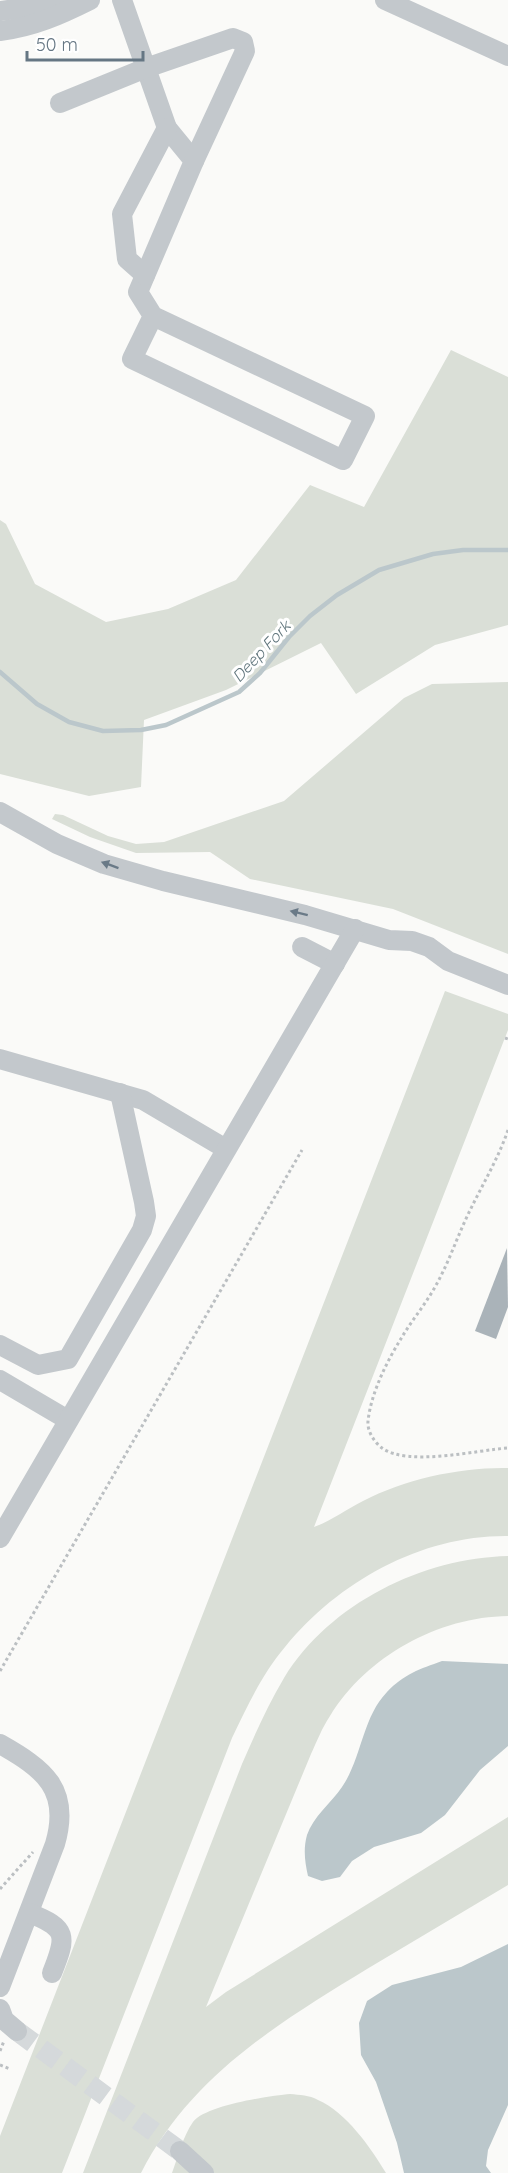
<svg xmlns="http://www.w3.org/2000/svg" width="508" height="2173" viewBox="0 0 508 2173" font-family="Quicksand,sans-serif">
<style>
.green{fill:#dadfd7}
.water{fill:#bbc7cb}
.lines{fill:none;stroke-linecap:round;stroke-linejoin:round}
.stream{stroke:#bbc7cb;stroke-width:4.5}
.building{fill:#aab3b9}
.minor-tunnel{stroke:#d5d9db;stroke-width:20;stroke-dasharray:20 10;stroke-linecap:butt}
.path{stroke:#bbbfc2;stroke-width:3;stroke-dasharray:3 3;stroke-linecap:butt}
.minor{stroke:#c3c8cc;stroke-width:20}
.oneway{fill:#6a7a87}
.labels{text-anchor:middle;stroke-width:6;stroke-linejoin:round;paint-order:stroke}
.water-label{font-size:16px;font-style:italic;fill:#60757c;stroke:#fff}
</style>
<rect width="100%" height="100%" fill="#fafaf8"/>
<g class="green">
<polygon points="451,350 508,377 508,625 435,645 356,694 321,643 226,690 144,720 141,787 89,796 0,774 0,520 6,524 35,584 106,622 168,609 236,580 310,485 364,507"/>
<polygon points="508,682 508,954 393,909 250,879 210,852 136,853 90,837 52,819 55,814 63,815 108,836 136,844 164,842 284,801 404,698 432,684"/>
<path d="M445,991L508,1014V1030L314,1527C331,1521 347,1509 363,1501C405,1479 461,1467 508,1468V1536C422,1535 339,1581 285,1647C262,1674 247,1707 232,1738L62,2173H0V2136Z"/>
<path d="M508,1556V1616C438,1617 367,1656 330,1716C322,1728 317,1741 311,1754L206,2007L226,1992L508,1817V1885C461,1913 414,1941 367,1969C277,2024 191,2076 141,2173H83L242,1764C255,1734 268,1705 284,1678C330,1603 423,1558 508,1556Z"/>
<path d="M290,2094C300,2095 309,2095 318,2100C346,2112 371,2148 386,2173H172C178,2157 183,2136 193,2122C206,2105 269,2096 290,2094Z"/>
</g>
<g class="water">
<path d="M442,1661L508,1664V1746L480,1770L445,1815L421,1833L374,1847L352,1861L340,1877L322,1881L308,1876C305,1863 303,1849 307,1835C313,1817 331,1803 342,1787C362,1758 362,1718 387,1692C404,1674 420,1669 442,1661Z"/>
<polygon points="508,1944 508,2105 488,2150 486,2166 491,2173 404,2173 397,2143 376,2082 361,2055 359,2023 367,2001 392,1985 461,1967"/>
</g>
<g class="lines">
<polyline class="stream" points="0,672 37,704 69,722 103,731 141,730 166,725 239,692 260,673 289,637 310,616 337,595 379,570 433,554 463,550 508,550"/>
</g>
<polygon class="building" points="507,1248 508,1307 496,1339 475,1331"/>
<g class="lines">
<polyline class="minor-tunnel" points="17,2031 180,2151"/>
<g class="path">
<polyline points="505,1038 508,1039"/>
<path d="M508,1130C497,1162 479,1190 465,1221C455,1243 447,1266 435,1287C425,1305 412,1320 402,1337C387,1361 371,1393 368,1421C367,1431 374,1442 382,1448C408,1467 477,1450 508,1448"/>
<polyline points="0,1671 302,1150"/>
<polyline points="0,1889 33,1852"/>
<polyline points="0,2051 4,2041"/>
<polyline points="0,2065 10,2069"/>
</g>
<g class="minor">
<polyline points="122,0 167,128 194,161 138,292 153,316 365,416 343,460 132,359 153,316"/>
<polyline points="385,0 508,56"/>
<polyline points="0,11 70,2"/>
<path d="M0,31C33,27 60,15 90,0"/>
<polyline points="60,103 146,68 233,38 243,42 245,51 194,161"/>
<polyline points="145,275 127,259 122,214 167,128"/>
<polyline points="0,812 57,844 104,864 163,881 305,915 389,940 412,941 429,947 448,961 508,985"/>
<polyline points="302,947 335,964"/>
<polyline points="0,1059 143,1100 226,1149"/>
<polyline points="0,1345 38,1365 68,1359 142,1230 146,1216 144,1202 120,1093"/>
<polyline points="0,1380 68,1420"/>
<polyline points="0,1538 355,929"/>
<path d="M0,1744C44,1769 71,1789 55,1844L0,1987"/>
<path d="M29,1913C68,1928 67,1936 52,1973"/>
<polyline points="0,2009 4,2020 17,2031"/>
<polyline points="180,2151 204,2173"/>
</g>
</g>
<defs><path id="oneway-solid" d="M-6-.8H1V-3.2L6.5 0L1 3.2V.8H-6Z" transform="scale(1.5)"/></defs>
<g class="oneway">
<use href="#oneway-solid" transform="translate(110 865) rotate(-160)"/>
<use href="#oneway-solid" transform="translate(299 913) rotate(-166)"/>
</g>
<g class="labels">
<g class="water-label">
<text transform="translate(261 651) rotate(-47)" y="6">Deep Fork</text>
</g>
</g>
<path d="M27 51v9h116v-9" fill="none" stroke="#657683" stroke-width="3"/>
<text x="36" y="51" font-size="18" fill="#657683" stroke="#ffffff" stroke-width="4.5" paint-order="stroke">50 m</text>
</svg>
